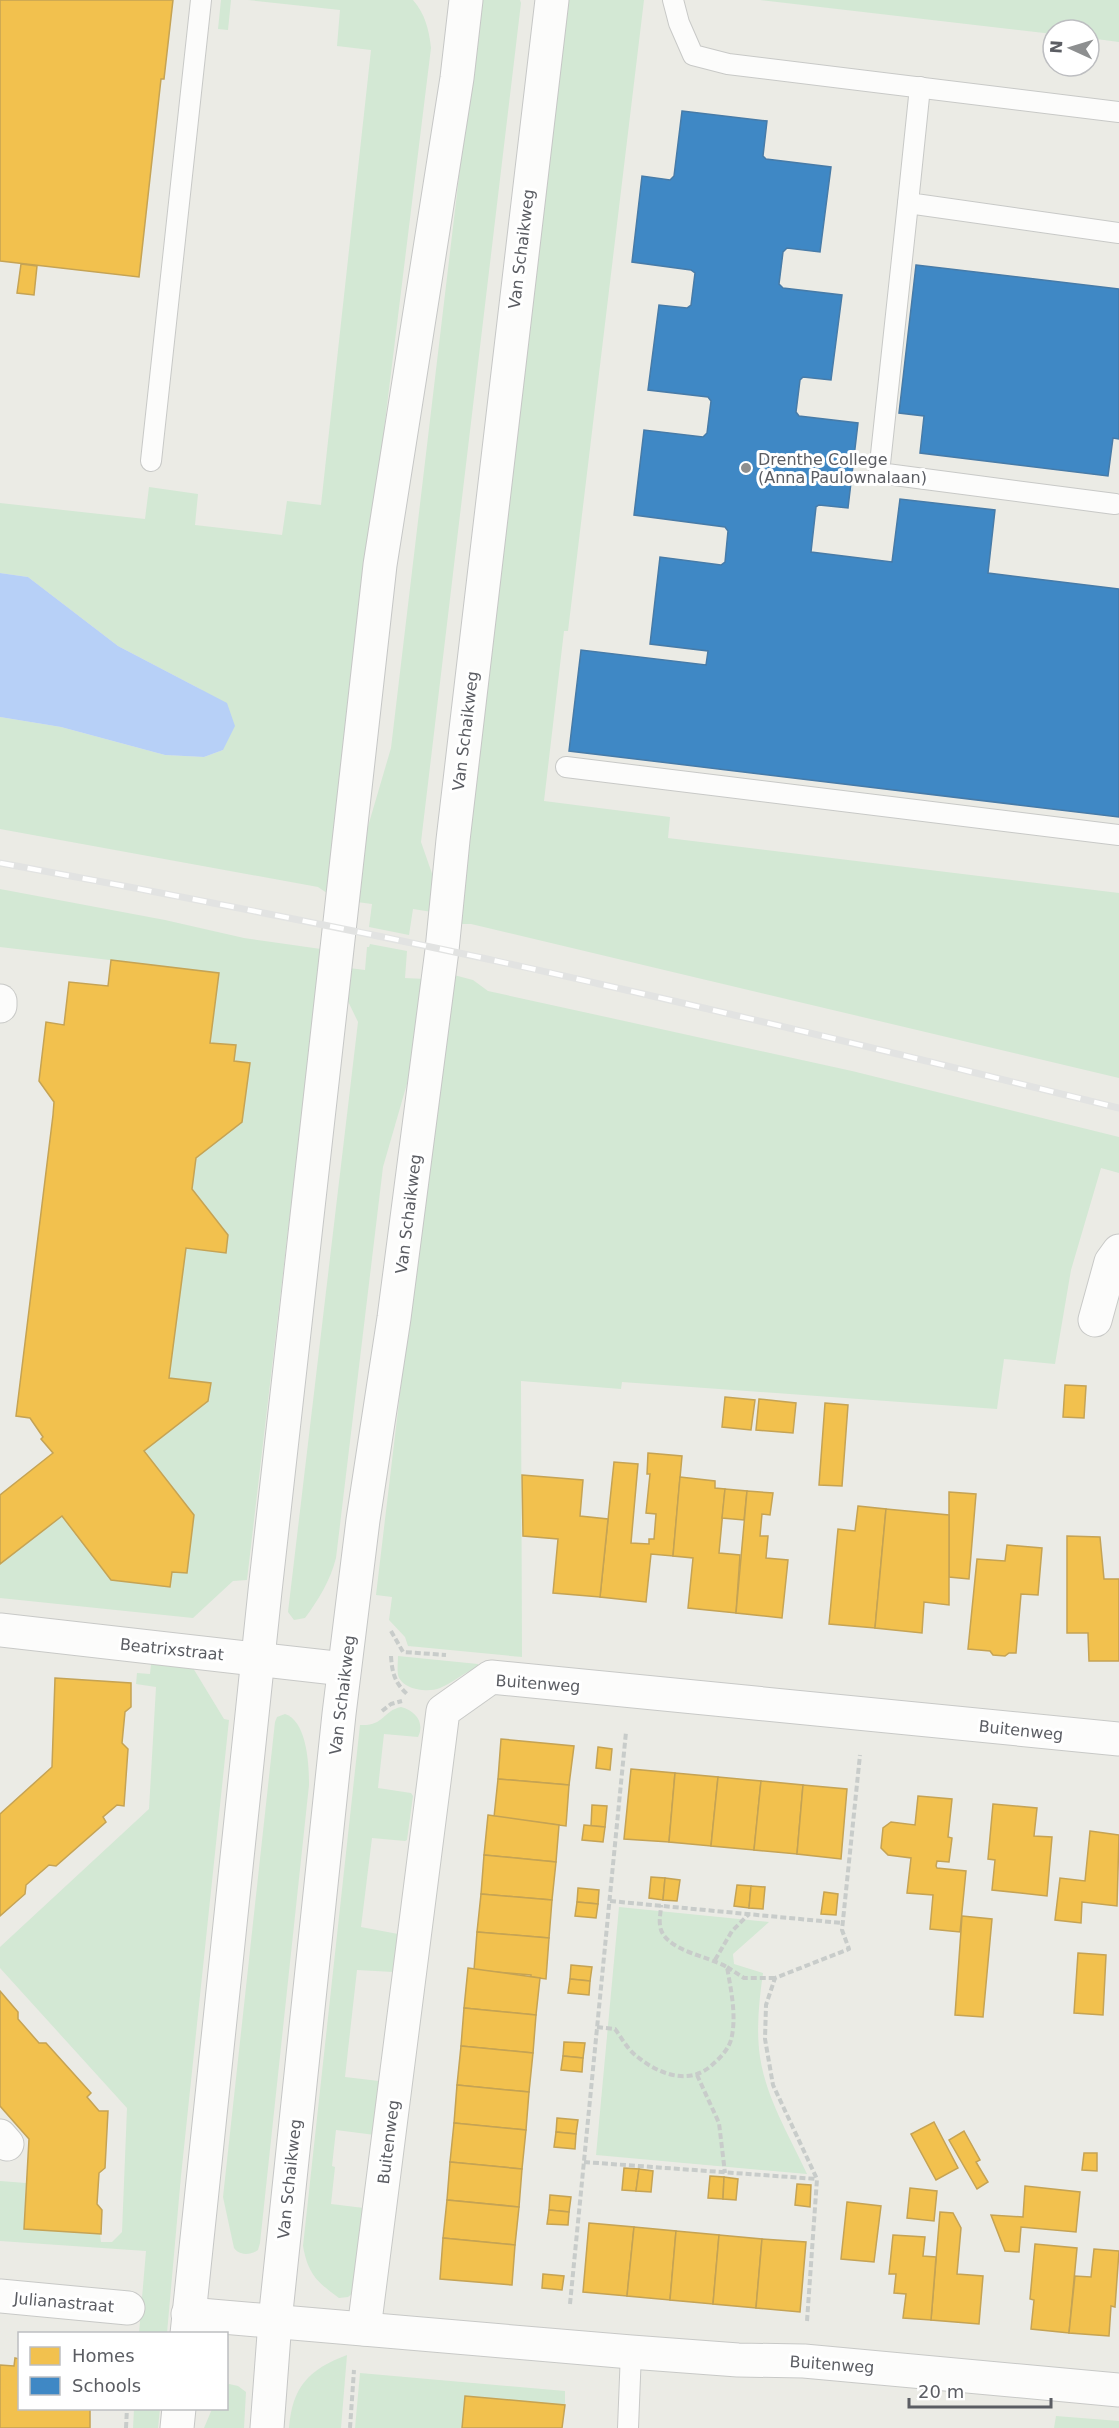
<svg xmlns="http://www.w3.org/2000/svg" width="1119" height="2428" viewBox="0 0 1119 2428" font-family="'DejaVu Sans',sans-serif">
<style>
.green{fill:#d3e8d4}
.water{fill:#b7d0f7}
.homes{fill:#f2c14e;stroke:#c5a354;stroke-width:1.5}
.schools{fill:#3f88c5;stroke:#477ba8;stroke-width:1.5}
.lines{fill:none;stroke-linecap:round;stroke-linejoin:round}
.lane-casing{stroke:#c8c9c7;stroke-width:22}
.street-casing{stroke:#c8c9c7;stroke-width:35}
.secondary-casing{stroke:#c6c7c6;stroke-width:35}
.path{stroke:#c8ccca;stroke-width:4;stroke-dasharray:6 3;stroke-linecap:butt}
.lane{stroke:#fcfcfb;stroke-width:20}
.street{stroke:#fcfcfb;stroke-width:33}
.secondary{stroke:#fcfcfb;stroke-width:33}
.rail-casing{stroke:#e2e3e2;stroke-width:7}
.rail{stroke:#fff;stroke-width:4.5;stroke-dasharray:14;stroke-linecap:butt}
.poi-dot{fill:#8d8f90;stroke:#fff;stroke-width:2}
.labels{text-anchor:middle;stroke-width:6;stroke-linejoin:round;paint-order:stroke}
.street-label{font-size:16px;fill:#5b5d63;stroke:#fff}
.poi-label{font-size:16px;fill:#5b5d63;stroke:#fff;text-anchor:start}
</style>
<rect width="100%" height="100%" fill="#ebebe5"/>
<g class="green">
<polygon points="221,0 231,0 228,30 218,29"/>
<path d="M248,0H413C425,14 429,29 431,48L327,893L318,887L0,829V717L61,727L165,755L204,757L223,750L202,690L118,646L28,577L0,573V503L145,519L149,487L198,494L195,525L282,535L287,501L321,505L371,50L337,46L340,10Z"/>
<polygon points="480,0 520,0 521,3 421,842 436,885 432,912 413,909 409,935 369,927 372,904 357,902 364,840 391,748"/>
<polygon points="567,0 644,0 568,631 564,631 544,801 670,817 668,838 1119,893 1119,1078 471,924 455,924"/>
<polygon points="760,0 1119,0 1119,42 1089,38 1089,30 1053,30 1053,34"/>
<polygon points="0,889 165,920 244,938 321,949 247,1580 233,1581 193,1618 0,1598 0,1564 62,1516 111,1580 170,1587 172,1572 187,1573 194,1514 144,1451 209,1401 210,1383 169,1378 186,1248 226,1253 228,1235 179,1171 242,1122 250,1063 234,1061 235,1046 210,1043 219,973 0,947"/>
<path d="M370,944L407,951L405,978L425,979L419,1042L383,1167L336,1558C330,1581 319,1599 305,1618L294,1620L288,1612L358,1022L345,995L349,968L365,970L367,947H369Z"/>
<polygon points="450,974 473,980 488,991 852,1071 1119,1137 1119,1173 1101,1168 1071,1270 1055,1364 1004,1359 997,1409 622,1382 621,1389 521,1381 522,1657 408,1646 405,1637 389,1620 392,1597 376,1595"/>
<path d="M398,1656L478,1664V1667C464,1672 453,1683 440,1688C428,1693 402,1690 398,1675C397,1669 398,1662 398,1656Z"/>
<polygon points="151,1664 193,1668 224,1719 229,1720 181,2176 167,2333 139,2333 146,2251 0,2241 0,2181 26,2183 24,2229 100,2234 101,2242 112,2242 122,2232 127,2108 0,1968 0,1947 149,1809 156,1687 136,1684 137,1673 150,1674"/>
<path d="M401,1707C416,1711 425,1723 418,1737L384,1734L378,1788L411,1793L413,1796L407,1840L405,1841L372,1838L361,1927L398,1934L393,1972L357,1970L345,2077L379,2081L375,2135L336,2130L332,2166L335,2167L331,2204L364,2208L353,2293L348,2297L339,2298C317,2282 308,2274 303,2246L360,1725C385,1726 382,1711 401,1707Z"/>
<path d="M285,1714C307,1721 309,1765 309,1785L260,2243L258,2250C250,2255 240,2256 234,2248L223,2197L275,1722L277,1717Z"/>
<path d="M619,1907L769,1922L733,1954L734,1964L763,1973C759,2001 756,2029 760,2057C766,2098 790,2137 807,2174L596,2155Z"/>
<path d="M347,2355L341,2428H289C292,2387 309,2369 347,2355Z"/>
<polygon points="360,2373 565,2391 565,2405 465,2396 462,2428 355,2428"/>
<polygon points="229,2384 238,2386 246,2392 244,2428 204,2428 212,2409 226,2408 227,2385"/>
<polygon points="134,2409 160,2409 158,2428 133,2428"/>
<polygon points="1056,2416 1119,2421 1119,2428 1054,2428"/>
</g>
<polygon class="water" points="0,573 28,577 118,646 227,703 235,726 223,750 204,757 165,755 61,727 0,717"/>
<g class="homes">
<polygon points="0,0 173,0 164,79 161,79 139,277 0,261"/>
<polygon points="21,264 37,266 34,295 17,293"/>
<polygon points="111,960 219,973 210,1043 236,1045 234,1061 250,1063 242,1122 196,1158 192,1189 228,1235 226,1253 186,1248 169,1378 211,1383 208,1401 144,1451 194,1515 187,1573 172,1572 170,1587 111,1580 62,1516 0,1564 0,1495 53,1453 41,1439 43,1437 30,1418 16,1416 53,1115 54,1102 39,1081 46,1022 64,1025 69,982 108,986"/>
<polygon points="1065,1385 1086,1386 1084,1418 1063,1417"/>
<polygon points="725,1397 755,1400 751,1430 722,1427"/>
<polygon points="759,1399 796,1403 793,1433 756,1430"/>
<polygon points="825,1403 848,1405 842,1486 819,1485"/>
<polygon points="648,1453 682,1456 673,1556 651,1554 646,1602 600,1597 614,1462 638,1464 631,1543 649,1544 649,1539 654,1539 656,1514 646,1513 650,1474 647,1474"/>
<polygon points="522,1475 583,1480 580,1516 608,1519 600,1597 553,1593 558,1539 523,1536"/>
<polygon points="680,1477 715,1481 715,1488 725,1489 719,1553 740,1555 736,1613 688,1608 693,1558 673,1556"/>
<polygon points="725,1489 747,1491 744,1520 722,1518"/>
<polygon points="747,1491 773,1493 770,1515 762,1514 760,1536 768,1536 766,1558 788,1560 782,1618 736,1613"/>
<polygon points="949,1492 976,1494 969,1579 949,1577"/>
<polygon points="858,1506 886,1509 875,1628 829,1624 838,1529 855,1531"/>
<polygon points="886,1509 949,1515 949,1605 924,1602 922,1633 875,1628"/>
<polygon points="1067,1536 1100,1537 1104,1579 1119,1579 1119,1661 1089,1661 1088,1633 1067,1633"/>
<polygon points="1007,1545 1042,1548 1038,1595 1021,1594 1016,1653 1009,1653 1005,1656 993,1655 990,1651 968,1649 977,1559 1005,1561"/>
<polygon points="55,1678 131,1683 131,1707 125,1712 122,1743 128,1749 124,1806 117,1805 103,1817 106,1822 56,1866 49,1865 26,1885 25,1894 0,1916 0,1814 52,1767"/>
<polygon points="501,1739 574,1746 569,1785 498,1779"/>
<polygon points="598,1747 612,1749 610,1770 596,1768"/>
<polygon points="631,1769 675,1773 669,1842 624,1839"/>
<polygon points="675,1773 718,1777 711,1846 669,1842"/>
<polygon points="718,1777 761,1781 754,1850 711,1846"/>
<polygon points="498,1779 569,1785 566,1826 494,1817"/>
<polygon points="761,1781 803,1785 797,1854 754,1850"/>
<polygon points="803,1785 847,1789 841,1859 797,1854"/>
<polygon points="918,1796 952,1799 948,1837 952,1838 949,1862 937,1861 936,1866 937,1868 966,1871 960,1932 930,1929 933,1895 907,1893 911,1858 888,1855 881,1848 883,1828 891,1822 915,1825"/>
<polygon points="993,1804 1037,1808 1034,1836 1052,1837 1047,1896 992,1890 995,1860 988,1859"/>
<polygon points="592,1805 607,1806 605,1827 591,1826"/>
<polygon points="488,1815 559,1825 556,1862 484,1855"/>
<polygon points="584,1825 605,1827 603,1842 582,1840"/>
<polygon points="1090,1831 1119,1835 1117,1906 1082,1902 1081,1923 1055,1920 1060,1878 1085,1881"/>
<polygon points="484,1855 556,1862 552,1900 481,1894"/>
<polygon points="651,1877 665,1878 663,1900 649,1898"/>
<polygon points="665,1878 680,1880 677,1901 663,1900"/>
<polygon points="737,1885 751,1886 749,1908 734,1906"/>
<polygon points="751,1886 765,1887 763,1909 749,1908"/>
<polygon points="578,1888 599,1890 598,1904 577,1902"/>
<polygon points="824,1892 838,1894 836,1915 821,1914"/>
<polygon points="481,1894 552,1900 549,1938 477,1932"/>
<polygon points="577,1902 598,1904 596,1918 575,1916"/>
<polygon points="962,1916 992,1919 983,2017 955,2015"/>
<polygon points="477,1932 549,1938 546,1979 531,1977 531,1975 474,1970"/>
<polygon points="1078,1953 1106,1955 1103,2015 1074,2013"/>
<polygon points="571,1965 592,1967 590,1981 570,1979"/>
<polygon points="468,1968 540,1978 536,2015 464,2008"/>
<polygon points="570,1979 590,1981 589,1995 568,1993"/>
<polygon points="0,1991 18,2012 18,2019 39,2043 46,2043 91,2093 87,2097 99,2111 108,2111 105,2168 99,2173 97,2204 102,2210 101,2234 24,2229 29,2139 0,2106"/>
<polygon points="464,2008 536,2015 533,2053 461,2046"/>
<polygon points="564,2042 585,2043 583,2058 563,2056"/>
<polygon points="461,2046 533,2053 529,2092 457,2085"/>
<polygon points="563,2056 583,2058 582,2072 561,2070"/>
<polygon points="457,2085 529,2092 526,2130 454,2123"/>
<polygon points="557,2118 578,2120 576,2134 556,2132"/>
<polygon points="934,2122 958,2168 936,2180 911,2134"/>
<polygon points="454,2123 526,2130 522,2169 450,2162"/>
<polygon points="964,2131 980,2160 976,2162 988,2182 977,2189 949,2140"/>
<polygon points="556,2132 576,2134 575,2149 554,2147"/>
<polygon points="1084,2153 1097,2153 1097,2171 1082,2170"/>
<polygon points="450,2162 522,2169 519,2207 447,2200"/>
<polygon points="624,2168 639,2169 636,2191 622,2190"/>
<polygon points="639,2169 653,2171 651,2192 636,2191"/>
<polygon points="710,2176 724,2177 723,2199 708,2198"/>
<polygon points="724,2177 738,2179 736,2200 723,2199"/>
<polygon points="797,2184 811,2185 810,2207 795,2205"/>
<polygon points="1025,2186 1080,2192 1076,2232 1021,2227 1019,2252 1005,2251 991,2215 1023,2217"/>
<polygon points="910,2188 937,2191 934,2221 907,2218"/>
<polygon points="550,2195 571,2197 569,2212 549,2210"/>
<polygon points="447,2200 519,2207 515,2245 443,2238"/>
<polygon points="847,2202 881,2206 874,2262 841,2259"/>
<polygon points="549,2210 569,2212 568,2225 547,2224"/>
<polygon points="940,2212 953,2213 961,2228 957,2274 983,2276 979,2324 931,2320"/>
<polygon points="589,2223 634,2227 627,2296 583,2292"/>
<polygon points="634,2227 676,2231 670,2300 627,2296"/>
<polygon points="676,2231 719,2235 713,2304 670,2300"/>
<polygon points="719,2235 762,2239 756,2308 713,2304"/>
<polygon points="893,2235 925,2237 923,2256 936,2257 931,2320 903,2318 906,2294 894,2293 896,2274 889,2274"/>
<polygon points="443,2238 515,2245 512,2285 440,2279"/>
<polygon points="762,2239 806,2242 800,2312 756,2308"/>
<polygon points="1035,2244 1077,2248 1069,2333 1031,2329 1034,2300 1030,2299"/>
<polygon points="1094,2249 1119,2251 1115,2307 1111,2306 1109,2336 1069,2333 1075,2276 1091,2277"/>
<polygon points="543,2274 564,2276 562,2290 542,2288"/>
<polygon points="15,2358 20,2359 20,2408 90,2408 90,2428 0,2428 0,2365 14,2366"/>
<polygon points="465,2396 565,2405 562,2428 462,2428"/>
</g>
<g class="schools">
<polygon points="682,111 767,121 763,156 766,159 831,167 820,252 787,248 783,252 779,284 783,288 842,295 831,380 803,377 800,380 796,412 799,416 858,423 848,508 819,505 816,507 811,552 892,562 900,499 995,510 988,573 1119,589 1119,817 569,751 581,650 706,665 708,651 650,644 660,557 721,565 725,562 728,531 725,527 634,515 644,430 703,437 707,433 711,401 708,397 648,390 659,305 687,308 691,305 695,273 691,270 632,262 642,176 670,180 674,176"/>
<polygon points="916,265 1119,289 1119,439 1113,438 1108,476 920,453 924,416 899,413"/>
</g>
<g class="lines">
<defs>
<g id="lane">
<polyline points="673,0 679,23 693,55 728,64 1119,112"/>
<polyline points="920,87 908,203 1119,233"/>
<polyline points="908,203 879,473 1115,504"/>
<polyline points="151,461 201,0"/>
<polyline points="566,767 1119,835"/>
<polyline points="628,2428 631,2352"/>
</g>
<g id="street">
<polyline points="0,1001 0,1006"/>
<polyline points="1095,1320 1111,1262 1119,1251"/>
<polyline points="0,1630 344,1669"/>
<polyline points="0,2136 7,2144"/>
<polyline points="0,2296 128,2308"/>
<polyline points="188,2314 631,2352 738,2360 804,2361 1119,2390"/>
<polyline points="364,2329 443,1711 491,1677 1119,1739"/>
</g>
<g id="secondary">
<polyline points="187,2334 265,1591 380,565 457,78 466,0"/>
<polyline points="177,2428 179,2408"/>
<polyline points="267,2428 275,2321 339,1714 363,1520 394,1318 442,950 453,840 552,0"/>
</g>
</defs>
<use href="#lane" class="lane-casing"/>
<use href="#street" class="street-casing"/>
<use href="#secondary" class="secondary-casing"/>
<g class="path">
<polyline points="391,1631 403,1652 446,1655"/>
<path d="M391,1656C392,1673 395,1683 407,1694"/>
<polyline points="382,1711 391,1704 402,1701"/>
<polyline points="610,1901 842,1923"/>
<polyline points="715,1960 732,1931 749,1914"/>
<polyline points="727,1967 744,1978 775,1978"/>
<path d="M597,2027L615,2029C621,2037 627,2048 634,2054C656,2073 688,2087 712,2065C720,2058 728,2050 731,2040C737,2017 731,1990 727,1967C708,1956 662,1950 660,1925C659,1919 661,1912 661,1905"/>
<polyline points="697,2075 719,2123 725,2173"/>
<polyline points="584,2162 817,2179"/>
<polyline points="570,2304 626,1732"/>
<polyline points="807,2321 817,2179 773,2085 765,2039 766,2005 775,1978 849,1949 842,1930 860,1755"/>
<polyline points="126,2428 127,2408"/>
<polyline points="350,2428 354,2370"/>
</g>
<use href="#lane" class="lane"/>
<use href="#street" class="street"/>
<use href="#secondary" class="secondary"/>
<defs>
<path id="rail" d="M0,863C202,900 404,939 604,985C776,1024 948,1066 1119,1108"/>
</defs>
<use href="#rail" class="rail-casing"/>
<use href="#rail" class="rail"/>
</g>
<circle class="poi-dot" cx="746" cy="468" r="6"/>
<g class="labels">
<g class="street-label">
<text transform="translate(521 249) rotate(-83)" y="6">Van Schaikweg</text>
<text transform="translate(465 731) rotate(-83)" y="6">Van Schaikweg</text>
<text transform="translate(408 1214) rotate(-83)" y="6">Van Schaikweg</text>
<text transform="translate(172 1649) rotate(6)" y="6">Beatrixstraat</text>
<text transform="translate(538 1683) rotate(4)" y="6">Buitenweg</text>
<text transform="translate(342 1695) rotate(-83)" y="6">Van Schaikweg</text>
<text transform="translate(1021 1730) rotate(6)" y="6">Buitenweg</text>
<text transform="translate(388 2142) rotate(-83)" y="6">Buitenweg</text>
<text transform="translate(289 2179) rotate(-84)" y="6">Van Schaikweg</text>
<text transform="translate(64 2302) rotate(5)" y="6">Julianastraat</text>
<text transform="translate(832 2364) rotate(4)" y="6">Buitenweg</text>
</g>
<g class="poi-label">
<text x="758" y="465">Drenthe College<tspan x="758" dy="18">(Anna Paulownalaan)</tspan></text>
</g>
</g>
<rect x="18" y="2332" width="210" height="78" fill="#ffffff" stroke="#bdbec1" stroke-width="1.5"/>
<rect x="30" y="2347" width="30" height="18" fill="#f2c14e" stroke="#bdbec1" stroke-width="1.5"/>
<text x="72" y="2362" font-size="18" fill="#5b5d63">Homes</text>
<rect x="30" y="2377" width="30" height="18" fill="#3f88c5" stroke="#bdbec1" stroke-width="1.5"/>
<text x="72" y="2392" font-size="18" fill="#5b5d63">Schools</text>
<g transform="translate(1071 48) rotate(274)"><circle r="28" fill="#ffffff" stroke="#bdbec1" stroke-width="1.5"/>
<path d="M0-4.5L10 22L0 15L-10 22Z" fill="#8d8f90"/>
<text y="-9" font-size="16" font-weight="bold" text-anchor="middle" fill="#5b5d63">N</text>
</g>
<path d="M909 2398v9h142v-9" fill="none" stroke="#5b5d63" stroke-width="3"/>
<text x="918" y="2398" font-size="18" fill="#5b5d63" stroke="#ffffff" stroke-width="4.5" paint-order="stroke">20 m</text>
</svg>
